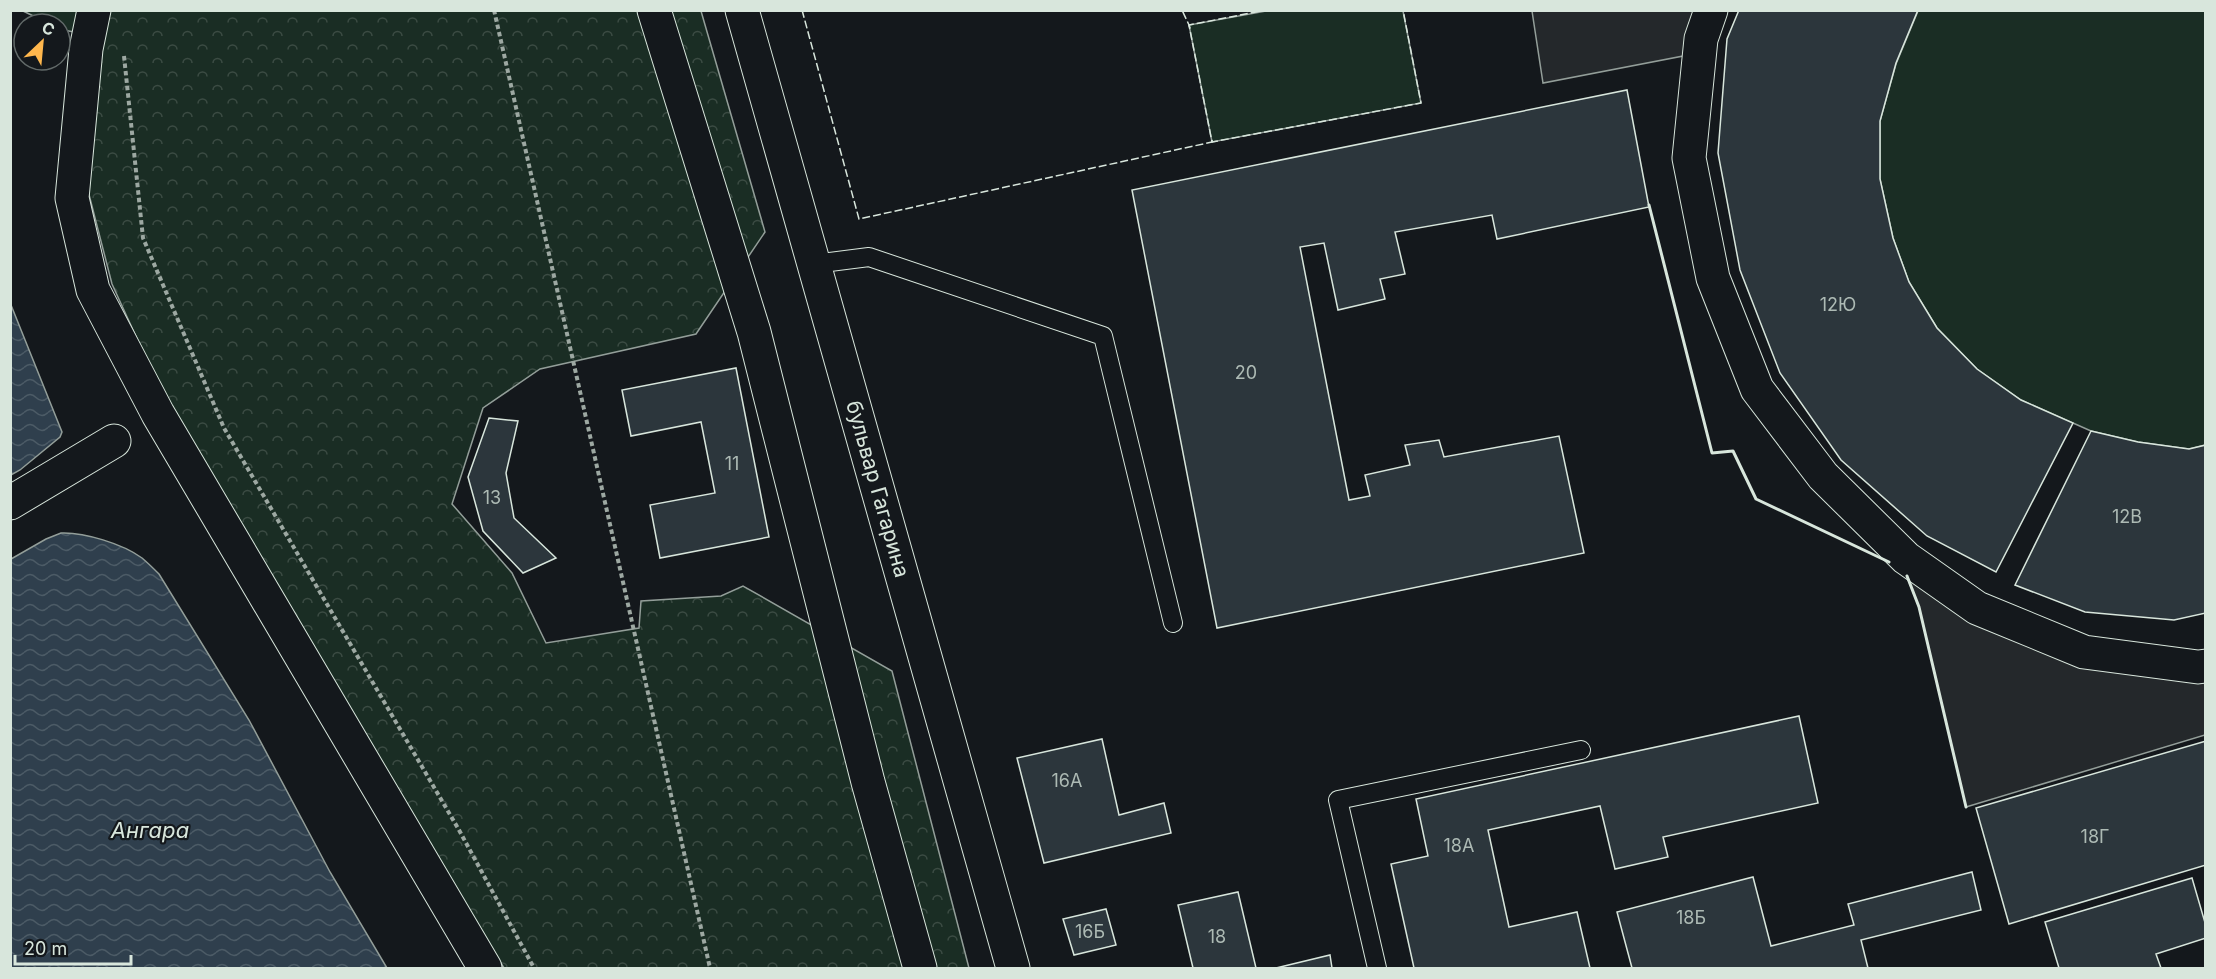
<svg xmlns="http://www.w3.org/2000/svg" width="2216" height="979" viewBox="0 0 2216 979" font-family="Inter,sans-serif">
<style>
.park{fill:url(#park-crowns);stroke:#939e99;stroke-width:1.5}
.garden{fill:#1a2d24;stroke:#939e99;stroke-width:1.5}
.parking{fill:#24282b;stroke:#939e99;stroke-width:1.5}
.water{fill:url(#water-waves);stroke:#939e99;stroke-width:1.5}
.building{fill:#2c363c;stroke:#d8e6dc;stroke-width:1.5}
.lines{fill:none;stroke-linecap:round;stroke-linejoin:round}
.lane-casing{stroke:#d8e6dc;stroke-width:20}
.street-casing{stroke:#d8e6dc;stroke-width:35}
.secondary-casing{stroke:#d8e6dc;stroke-width:35}
.path{stroke:#9da8a2;stroke-width:4;stroke-dasharray:4.5 3;stroke-linecap:butt}
.lane{stroke:#14181c;stroke-width:18}
.street{stroke:#14181c;stroke-width:33}
.secondary{stroke:#14181c;stroke-width:33}
.fence{stroke:#d8e6dc;stroke-width:1.5;stroke-dasharray:8 3;stroke-linecap:butt}
.wall{stroke:#d8e6dc;stroke-width:3}
.labels{text-anchor:middle;stroke-width:4.5;stroke-linejoin:round;paint-order:stroke}
.number-label{font-size:18px;fill:#adbab4}
.street-label{font-size:21px;fill:#d8e6dc;stroke:#14181c}
.water-label{font-size:22px;font-style:italic;fill:#d8e6dc;stroke:#14181c}
</style>
<defs>
<pattern id="park-crowns" width="20" height="18" patternUnits="userSpaceOnUse" patternTransform="scale(1.5)"><rect width="20" height="18" fill="#1a2d24"/><path d="M2 6a3 3 0 1 1 6 0M12 15a3 3 0 1 1 6 0" fill="none" stroke="#3b4b43"/></pattern>
<pattern id="water-waves" width="16" height="10" patternUnits="userSpaceOnUse" patternTransform="scale(1.5)"><rect width="16" height="10" fill="#2f3f4d"/><path d="M0 5q4-4 8 0t8 0" fill="none" stroke="#4c5b66"/></pattern>
</defs>
<rect width="100%" height="100%" fill="#14181c"/>
<polygon class="park" points="23,11 701,11 765,232 696,334 540,369 483,408 452,504 512,573 546,643 639,628 641,601 721,596 743,586 892,671 969,968 504,968 414,826 160,389 112,284 84,175 103,37 63,30 60,28 60,24 50,24"/>
<g class="garden">
<polygon points="1266,11 1403,11 1421,103 1212,142 1189,25"/>
<polygon points="1918,11 2205,11 2205,445 2189,449 2138,442 2091,431 2021,400 1977,369 1937,328 1909,282 1893,238 1880,179 1880,121 1896,64"/>
</g>
<g class="parking">
<polygon points="1532,11 1697,11 1683,56 1543,83"/>
<polygon points="1904,569 2205,683 2205,735 1966,807 1919,607"/>
</g>
<g class="water">
<polygon points="11,305 62,432 60,437 20,470 11,475"/>
<path d="M61,533C84,532 123,544 142,558C148,563 154,569 159,574L249,720L330,872L387,968H11V559L46,539Z"/>
</g>
<g class="building">
<polygon points="1739,10 1918,10 1896,63 1880,121 1880,179 1893,238 1909,282 1937,328 1977,369 2021,400 2073,423 1996,572 1927,536 1841,460 1780,373 1740,270 1718,153 1727,39"/>
<polygon points="1627,90 1649,207 1497,239 1492,215 1395,232 1405,274 1380,279 1385,299 1338,310 1324,243 1300,247 1349,500 1370,496 1365,475 1410,465 1405,445 1439,440 1444,457 1559,436 1584,553 1217,628 1132,190"/>
<polygon points="736,368 769,537 660,558 650,505 715,493 701,422 631,436 622,390"/>
<polygon points="489,418 518,421 506,473 514,518 556,558 523,573 483,531 468,477"/>
<polygon points="2091,431 2138,442 2189,449 2206,445 2206,613 2174,620 2085,612 2015,585"/>
<polygon points="1799,716 1818,803 1663,837 1668,857 1615,869 1600,806 1488,830 1509,927 1577,912 1590,968 1414,968 1391,864 1428,856 1416,799"/>
<polygon points="1102,739 1119,815 1164,803 1171,833 1044,863 1017,758"/>
<polygon points="2206,741 2206,865 2009,924 1976,808"/>
<polygon points="1972,872 1981,910 1861,940 1868,968 1632,968 1617,912 1753,877 1771,946 1854,925 1848,904"/>
<polygon points="2192,878 2206,926 2206,938 2156,954 2161,968 2059,968 2045,922"/>
<polygon points="1238,892 1256,968 1193,968 1178,905"/>
<polygon points="1106,909 1116,945 1074,955 1063,919"/>
<polygon points="1330,955 1332,968 1276,968"/>
</g>
<g class="lines">
<defs>
<g id="lane">
<polyline points="814,264 869,257 1103,336 1173,623"/>
<polyline points="1377,968 1338,800 1581,750"/>
</g>
<g id="street">
<polyline points="94,10 86,49 72,198 93,290 158,414 485,968"/>
<polyline points="654,10 754,332 868,782 920,968"/>
<polyline points="1711,10 1701,39 1689,158 1713,278 1757,389 1823,476 1906,558 1977,608 2084,652 2198,667 2206,666"/>
<polyline points="10,503 114,441"/>
</g>
<g id="secondary">
<path id="s1" d="M742,10L1013,968"/>
</g>
</defs>
<use href="#lane" class="lane-casing"/>
<use href="#street" class="street-casing"/>
<use href="#secondary" class="secondary-casing"/>
<g class="path">
<polyline points="494,10 710,968"/>
<polyline points="124,56 143,238 224,428 459,830 534,968"/>
</g>
<use href="#lane" class="lane"/>
<use href="#street" class="street"/>
<use href="#secondary" class="secondary"/>
<g class="fence">
<polyline points="802,10 859,219 1212,142 1189,25 1182,10"/>
<polyline points="1190,28 1189,25 1266,10"/>
<polyline points="1212,140 1212,142 1421,103 1403,10"/>
</g>
<g class="wall">
<polyline points="1649,205 1712,453 1733,451 1756,499 1889,562"/>
<polyline points="1907,576 1919,607 1966,807"/>
</g>
</g>
<g class="labels">
<g class="number-label">
<text x="1838" y="311">12Ю</text>
<text x="1246" y="379">20</text>
<text x="732" y="470">11</text>
<text x="492" y="504">13</text>
<text x="2127" y="523">12В</text>
<text x="1067" y="787">16А</text>
<text x="2095" y="843">18Г</text>
<text x="1459" y="852">18А</text>
<text x="1691" y="924">18Б</text>
<text x="1090" y="938">16Б</text>
<text x="1217" y="943">18</text>
</g>
<g class="street-label">
<text dy="7" stroke="none"><textPath href="#s1" startOffset="498">бульвар Гагарина</textPath></text>
</g>
<g class="water-label">
<text x="150" y="838">Ангара</text>
</g>
</g>
<rect width="2216" height="979" fill="none" stroke="#d8e6dc" stroke-width="24"/>
<g transform="translate(42 42) rotate(26)"><circle r="28" fill="#14181c" stroke="#626a69" stroke-width="1.5"/>
<path d="M0-4.5L10 22L0 15L-10 22Z" fill="#ffb74d"/>
<text y="-9" font-size="16" font-weight="bold" text-anchor="middle" fill="#d8e6dc">С</text>
</g>
<path d="M15 955v9h116v-9" fill="none" stroke="#d8e6dc" stroke-width="3"/>
<text x="24" y="955" font-size="18" fill="#d8e6dc" stroke="#14181c" stroke-width="4.5" paint-order="stroke">20 m</text>
</svg>
